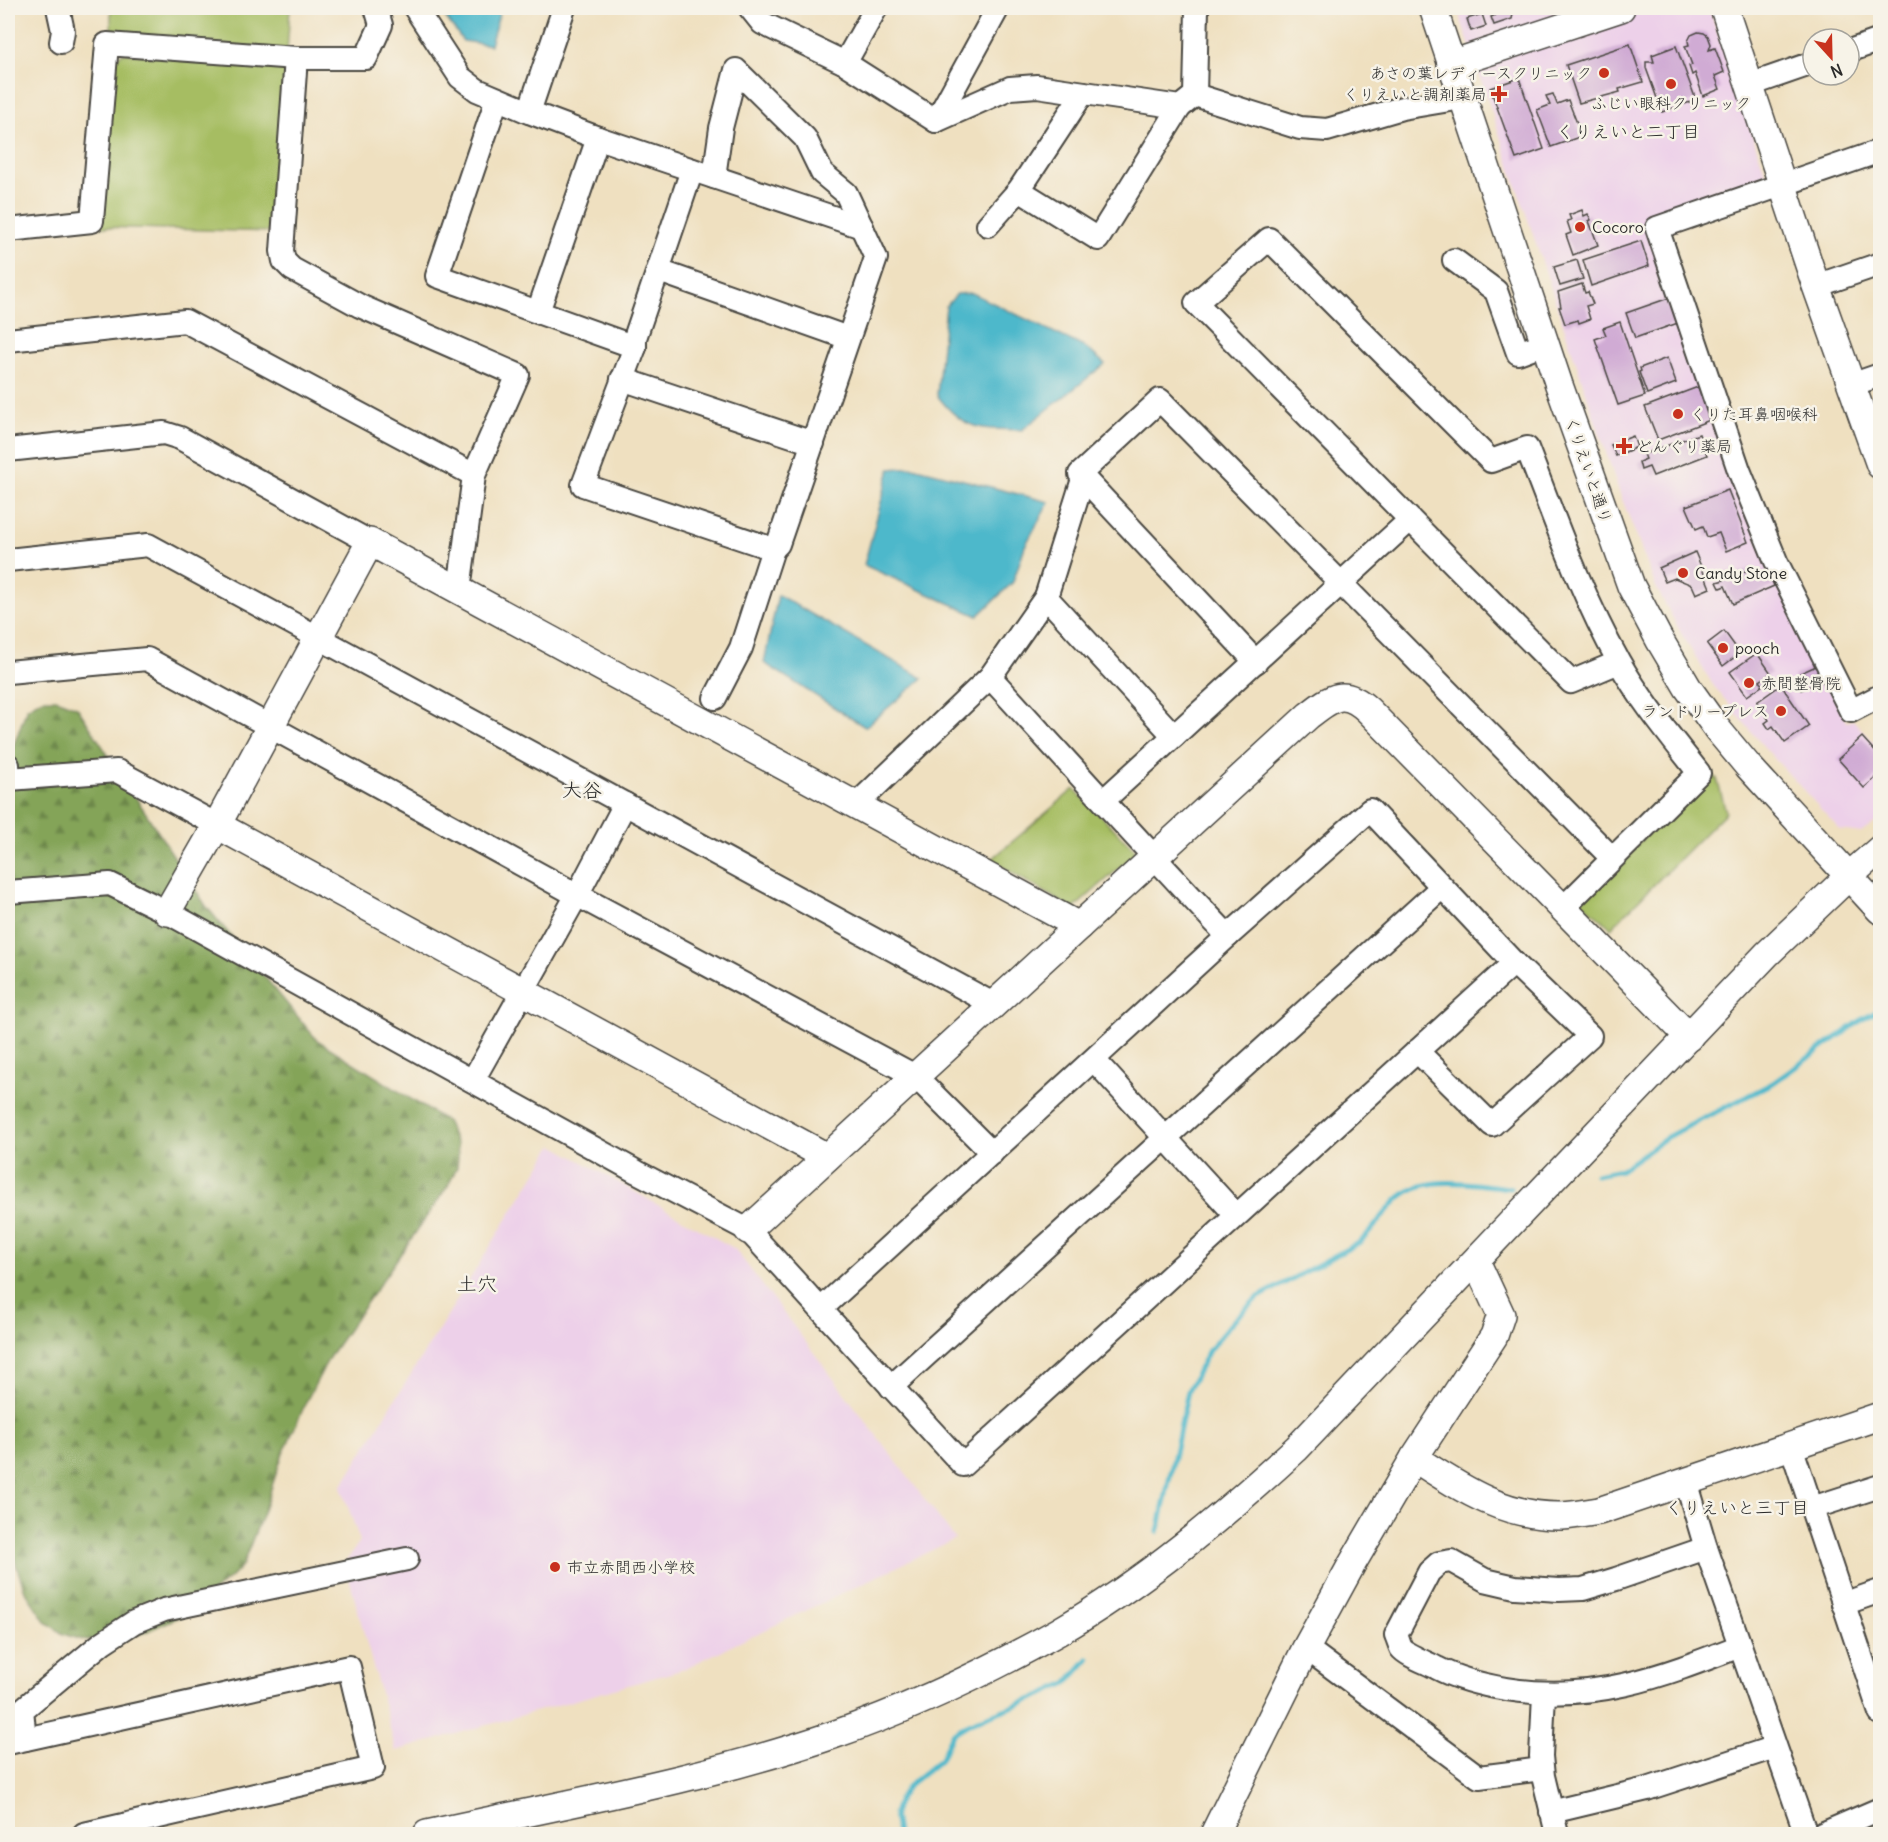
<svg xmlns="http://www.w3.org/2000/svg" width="1888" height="1842" viewBox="0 0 1888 1842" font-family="Delius,'Klee One',sans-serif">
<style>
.built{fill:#edd0e9}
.green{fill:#a6bd62;stroke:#687446;stroke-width:1.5}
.forest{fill:url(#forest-firs);stroke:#586842;stroke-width:1.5}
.water{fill:#4eb8cb;stroke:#3c727b;stroke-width:1.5}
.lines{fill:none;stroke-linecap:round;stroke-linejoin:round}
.stream{stroke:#4eb8cb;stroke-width:5}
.building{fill:#d0abd4}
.minor-casing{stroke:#484641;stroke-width:26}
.tertiary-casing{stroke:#484641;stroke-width:30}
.minor{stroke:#fff;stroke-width:22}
.tertiary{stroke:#fff;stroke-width:27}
.poi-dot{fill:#c8321e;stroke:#f7f3e8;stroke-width:2}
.labels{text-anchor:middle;stroke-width:5;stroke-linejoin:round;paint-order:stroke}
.poi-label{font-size:16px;fill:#2b2b2b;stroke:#f7f3e8;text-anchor:start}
.street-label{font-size:16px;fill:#2b2b2b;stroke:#f7f3e8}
.neighbourhood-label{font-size:18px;fill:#2b2b2b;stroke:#f7f3e8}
.quarter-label{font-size:20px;fill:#2b2b2b;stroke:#f7f3e8}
</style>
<defs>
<pattern id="forest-firs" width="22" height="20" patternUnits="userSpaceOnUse" patternTransform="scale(1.5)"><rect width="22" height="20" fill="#84a458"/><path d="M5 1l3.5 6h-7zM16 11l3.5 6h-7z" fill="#6c8649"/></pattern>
</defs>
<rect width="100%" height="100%" fill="#f7f3e8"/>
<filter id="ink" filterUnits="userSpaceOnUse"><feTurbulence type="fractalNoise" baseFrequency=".0167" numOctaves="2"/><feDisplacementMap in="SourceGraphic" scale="12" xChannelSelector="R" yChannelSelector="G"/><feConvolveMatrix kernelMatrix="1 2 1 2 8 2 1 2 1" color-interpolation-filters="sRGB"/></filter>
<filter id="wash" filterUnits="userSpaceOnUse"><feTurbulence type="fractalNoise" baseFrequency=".008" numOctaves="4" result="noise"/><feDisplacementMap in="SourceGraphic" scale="24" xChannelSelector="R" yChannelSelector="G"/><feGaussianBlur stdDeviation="1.35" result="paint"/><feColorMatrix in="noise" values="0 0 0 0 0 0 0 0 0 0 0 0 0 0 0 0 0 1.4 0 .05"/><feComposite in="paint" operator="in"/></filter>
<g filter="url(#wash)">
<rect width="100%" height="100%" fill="#efe0c0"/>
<g class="built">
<polygon points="1457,8 1709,8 1766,175 1763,182 1647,223 1729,463 1766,558 1847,722 1853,720 1880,749 1880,819 1861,833 1840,830 1765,748 1713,685 1682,635 1656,587 1619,491"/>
<polygon points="553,1145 735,1249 955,1539 681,1670 396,1751 345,1563 360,1541 341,1487"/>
</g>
<g class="green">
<polygon points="111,8 290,8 287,52 111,34"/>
<polygon points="123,53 283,68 287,76 274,232 100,227 115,58"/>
<polygon points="1709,772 1717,779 1726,812 1611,928 1581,901"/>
<polygon points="1074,789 1137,852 1073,909 991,860"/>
</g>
<polygon class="forest" points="42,699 56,699 77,707 206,906 317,1040 446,1121 457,1145 458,1157 457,1167 448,1186 331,1354 308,1398 282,1456 263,1513 242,1566 230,1578 185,1614 143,1633 129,1637 87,1641 63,1634 45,1621 25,1591 8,1541 8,762 27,708"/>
<g class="water">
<polygon points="439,8 501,8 490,45 463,41"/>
<path d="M972,293L1086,348L1105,364L1022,430C979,429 964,431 937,395L946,306L957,294Z"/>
<polygon points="913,467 1049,502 1025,546 1013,582 978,616 864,565 890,469"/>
<polygon points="778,595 923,678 865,727 764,663"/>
</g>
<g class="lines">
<g class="stream">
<polyline points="1596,1175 1621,1170 1667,1137 1773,1083 1863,1019 1880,1010"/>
<path d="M1158,1532L1188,1391L1209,1350L1233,1321L1257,1298L1360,1242C1374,1229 1384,1213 1397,1200C1425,1172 1475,1185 1511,1188"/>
<polyline points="897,1834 894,1814 899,1799 908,1786 941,1759 952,1734 970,1723 1035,1698 1067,1683 1088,1659"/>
</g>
</g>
<g id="blocks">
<g class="building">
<polygon points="1510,8 1513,14 1512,19 1494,25 1491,17"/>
<polygon points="1482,14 1486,26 1471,31 1467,19"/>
<polygon points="1698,32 1704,33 1708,36 1711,44 1709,50 1715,48 1724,72 1715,76 1720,89 1703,96 1695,73 1692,75 1689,66 1692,65 1685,46 1689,45 1688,41 1691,35"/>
<polygon points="1630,44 1643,82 1619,89 1620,92 1579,103 1566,65"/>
<polygon points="1676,46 1696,100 1662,112 1646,68 1646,62 1654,62 1652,55"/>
<polygon points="1519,78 1544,149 1516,159 1490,88"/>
<polygon points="1553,94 1557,104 1568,100 1582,136 1551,147 1537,110 1550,105 1546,96"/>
<polygon points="1582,210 1584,216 1588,214 1591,220 1589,221 1598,245 1573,255 1566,235 1571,233 1567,221 1571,220 1569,215"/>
<polygon points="1641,241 1649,266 1591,286 1583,260"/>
<polygon points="1577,260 1583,279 1560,286 1554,267"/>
<polygon points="1582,284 1585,293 1588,292 1593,304 1586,306 1590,319 1579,323 1578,320 1565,324 1559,307 1561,307 1558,292"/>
<polygon points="1669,298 1678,323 1635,338 1626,313"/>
<polygon points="1620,322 1645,396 1618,405 1595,339 1606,335 1603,328"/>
<polygon points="1667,358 1676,383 1647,394 1639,372 1641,371 1640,368"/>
<polygon points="1698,387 1710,420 1658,440 1645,407"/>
<polygon points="1699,434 1707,455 1653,476 1649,467 1641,470 1639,462 1646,459 1644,454"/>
<polygon points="1633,436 1637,447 1616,456 1611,445"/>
<polygon points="1728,490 1748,542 1726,551 1719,533 1707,537 1703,526 1696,529 1686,506"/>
<polygon points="1695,552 1710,588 1696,594 1692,585 1675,578 1665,582 1659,568"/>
<polygon points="1752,568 1755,575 1767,570 1774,586 1733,604 1725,586 1720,588 1717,582 1724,580 1722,575 1731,571 1733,577"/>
<polygon points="1724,631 1740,653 1723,666 1707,644"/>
<polygon points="1757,653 1771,673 1760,681 1763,685 1747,696 1730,672"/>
<polygon points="1816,666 1823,680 1801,690 1794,676"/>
<polygon points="1781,685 1809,726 1785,743 1773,726 1769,729 1765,723 1769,720 1757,702"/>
<polygon points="1862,737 1880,757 1880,774 1864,788 1838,759"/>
</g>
</g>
</g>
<g filter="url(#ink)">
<use href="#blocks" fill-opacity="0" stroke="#484641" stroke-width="1.5"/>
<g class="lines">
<defs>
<g id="minor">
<polyline points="58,8 63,31 61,42"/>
<polyline points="415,8 460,77 477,90 529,112 598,138 862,227"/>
<polyline points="750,8 762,23 845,63 936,121 1010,88 1037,86 1180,107 1195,95 1197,8"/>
<polyline points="1849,51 1880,40"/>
<polyline points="296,58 282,251 284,261 292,269 360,306 518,375 474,475 459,590"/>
<polyline points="845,63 876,8"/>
<polyline points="1750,85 1813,63"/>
<polyline points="1195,95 1300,128 1327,130 1402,108 1462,98"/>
<polyline points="497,99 437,276 635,347"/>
<polyline points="529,112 564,8"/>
<polyline points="936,121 998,8"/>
<polyline points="1880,151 1657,228 1739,470 1776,561 1851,711 1880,696"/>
<polyline points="692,170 635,338 635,347 583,485 773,549 778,544 876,258 846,193 822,173 805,138 736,70 721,128 714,177"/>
<polyline points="1019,190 1098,239 1180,107"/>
<polyline points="988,225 1019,190 1083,93"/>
<polyline points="8,230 92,221 107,44 296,58 366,58 381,25 376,8"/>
<polyline points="1454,260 1496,291 1518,353 1545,343"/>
<polyline points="659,271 848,338"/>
<polyline points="1816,286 1880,264"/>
<polyline points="538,312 598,138"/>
<polyline points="8,340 185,321 474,475"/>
<polyline points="622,379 813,443"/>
<polyline points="1851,385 1880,375"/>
<polyline points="8,450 164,433 180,438 370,542"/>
<polyline points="8,560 148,545 993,1004"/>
<polyline points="1046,597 1083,479"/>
<polyline points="1256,662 1080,474 1160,400 1612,858"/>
<polyline points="8,672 147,659 577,895 915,1076 992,1153"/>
<path d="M990,677C1069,763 1147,851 1228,936"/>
<polyline points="715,698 741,648 773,549"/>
<polyline points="8,765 9,779 117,771 217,825"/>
<polyline points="1104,800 1410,520"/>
<polyline points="855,806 990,677 1046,597 1174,736"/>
<polyline points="8,892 110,884 167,912 637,1172 748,1230 963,1465 1514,963"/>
<path d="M1562,909L1699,773C1671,737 1641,701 1619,662C1581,594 1555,520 1527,448L1491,461L1269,239L1196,303L1571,682L1619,662"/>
<polyline points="1094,1060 1236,1215"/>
<polyline points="473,1080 577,895 625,804"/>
<polyline points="821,1309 1228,936 1370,810 1514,963 1590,1036 1492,1125 1417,1051"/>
<polyline points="891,1387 1442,887"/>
<polyline points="1791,1446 1880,1713"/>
<polyline points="1686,1481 1706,1548 1806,1834"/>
<polyline points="1812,1508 1880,1486"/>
<path d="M1706,1548L1616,1579L1583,1589L1559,1590L1515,1587L1485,1580L1451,1561L1439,1563L1429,1572L1396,1635C1398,1639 1399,1644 1401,1648C1406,1655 1428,1663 1437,1668C1458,1679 1482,1685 1506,1689C1593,1703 1660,1677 1740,1646"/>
<polyline points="1843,1604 1880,1591"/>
<polyline points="1306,1648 1479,1777 1542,1769"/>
<polyline points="1544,1694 1541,1756 1543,1776 1557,1834"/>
<polyline points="25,1739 22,1710 102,1643 134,1622 164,1610 407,1559"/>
<polyline points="8,1743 349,1667 373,1768 84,1834"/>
<polyline points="1551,1812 1647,1789 1775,1747"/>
<polyline points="1822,1834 1880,1809"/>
</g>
<g id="tertiary">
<polyline points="1433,8 1559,385 1631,586 1659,639 1688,688 1718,730 1748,766 1880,910"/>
<polyline points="1724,8 1816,286 1880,465"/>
<polyline points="1451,64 1621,8"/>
<polyline points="217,825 827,1157"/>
<polyline points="167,912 217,825 370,542 1079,926"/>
<path d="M748,1230L1308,716C1331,698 1343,687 1368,710L1689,1037"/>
<path d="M1414,1458C1461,1488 1503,1517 1562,1516C1574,1515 1586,1513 1599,1511L1880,1416"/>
<path d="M427,1834C563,1804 702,1780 833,1735C911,1708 987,1672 1058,1632C1145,1582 1224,1515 1297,1448L1767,954L1850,875L1880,849"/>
<polyline points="1214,1834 1306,1648 1352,1564 1414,1458 1494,1336 1501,1315 1476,1261"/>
</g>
</defs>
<use href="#minor" class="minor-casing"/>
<use href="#tertiary" class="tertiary-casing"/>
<use href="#minor" class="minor"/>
<use href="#tertiary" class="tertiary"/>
</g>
</g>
<g class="poi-dot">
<circle cx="1604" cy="73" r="6"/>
<circle cx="1671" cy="84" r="6"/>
<path d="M1496 85h6v6h6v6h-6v6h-6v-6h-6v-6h6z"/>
<circle cx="1580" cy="227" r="6"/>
<circle cx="1678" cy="414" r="6"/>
<path d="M1621 437h6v6h6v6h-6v6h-6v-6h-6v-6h6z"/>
<circle cx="1683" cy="573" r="6"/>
<circle cx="1723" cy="648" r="6"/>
<circle cx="1749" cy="683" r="6"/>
<circle cx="1781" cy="711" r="6"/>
<circle cx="555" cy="1567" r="6"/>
</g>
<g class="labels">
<g class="poi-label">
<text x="1592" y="79" text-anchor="end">あさの葉レディースクリニック</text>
<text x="1487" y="100" text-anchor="end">くりえいと調剤薬局</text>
<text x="1671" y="109" text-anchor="middle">ふじい眼科クリニック</text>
<text x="1592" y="233">Cocoro</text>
<text x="1690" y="420">くりた耳鼻咽喉科</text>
<text x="1636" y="452">どんぐり薬局</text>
<text x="1695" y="579">Candy Stone</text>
<text x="1735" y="654">pooch</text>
<text x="1761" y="689">赤間整骨院</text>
<text x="1769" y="717" text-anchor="end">ランドリープレス</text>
<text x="567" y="1573">市立赤間西小学校</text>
</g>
<g class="street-label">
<text transform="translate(1589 470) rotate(71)" y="6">くりえいと通り</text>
</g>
<g class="neighbourhood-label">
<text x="1628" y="138">くりえいと二丁目</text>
<text x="1737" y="1514">くりえいと三丁目</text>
</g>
<g class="quarter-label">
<text x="582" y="797">大谷</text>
<text x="477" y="1291">土穴</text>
</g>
</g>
<rect width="1888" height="1842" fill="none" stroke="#f7f3e8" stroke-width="30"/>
<g transform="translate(1831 57) rotate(158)"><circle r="28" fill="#f7f3e8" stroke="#a5a39c" stroke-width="1.5"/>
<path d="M0-4.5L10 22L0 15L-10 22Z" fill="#c8321e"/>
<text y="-9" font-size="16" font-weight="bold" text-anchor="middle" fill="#2b2b2b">N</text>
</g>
</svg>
